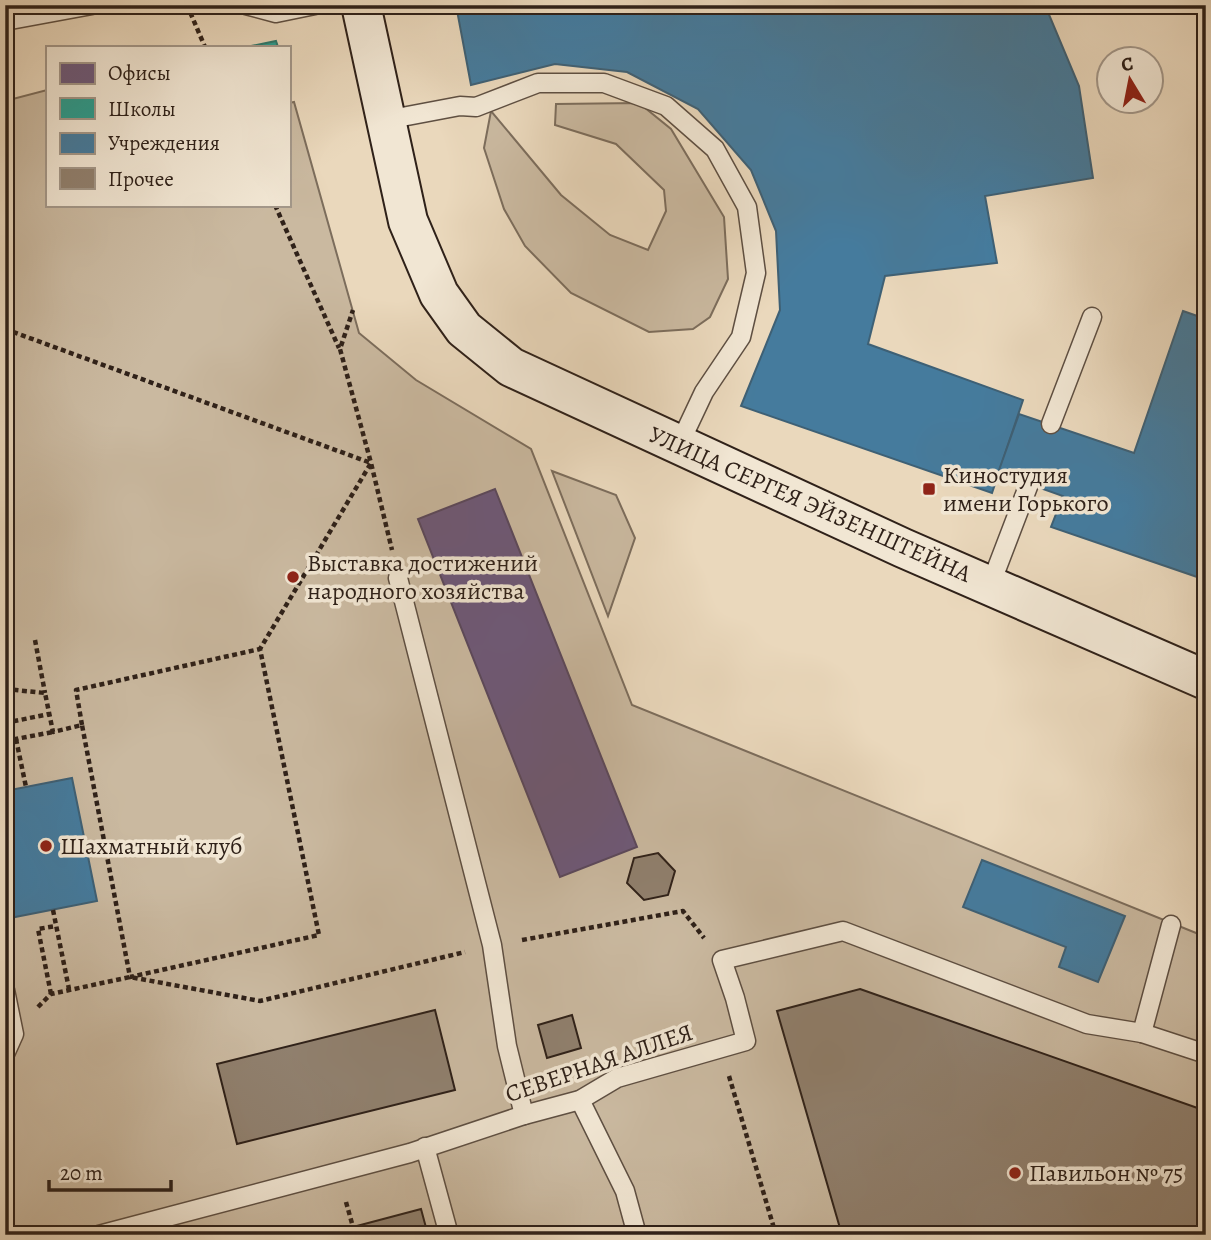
<svg xmlns="http://www.w3.org/2000/svg" width="1211" height="1240" viewBox="0 0 1211 1240" font-family="Alegreya,serif">
<style>
.green{fill:#cab9a0;stroke:#7c6d5c;stroke-width:2}
.offices{fill:#6d597a;stroke:#5a485d;stroke-width:2}
.schools{fill:#2a9d8f;stroke:#2c786c;stroke-width:2}
.public{fill:#457b9d;stroke:#3e6075;stroke-width:2}
.building{fill:#90806e;stroke:#2f2119;stroke-width:2}
.lines{fill:none;stroke-linecap:round;stroke-linejoin:round}
.lane-casing{stroke:#5e4f42;stroke-width:21}
.secondary-casing{stroke:#2f2119;stroke-width:42}
.path{stroke:#2f2119;stroke-width:4.5;stroke-dasharray:5 3.5;stroke-linecap:butt}
.lane{stroke:#f1e6d3;stroke-width:18}
.secondary{stroke:#f1e6d3;stroke-width:38}
.poi-dot{fill:#8f2418;stroke:#f1e6d3;stroke-width:2.5}
.labels{text-anchor:middle;stroke-width:7;stroke-linejoin:round;paint-order:stroke}
.poi-label{font-size:24px;fill:#2f2119;stroke:#f1e6d3;text-anchor:start}
.street-label{font-size:24px;fill:#2f2119;stroke:#f1e6d3}
</style>
<rect width="100%" height="100%" fill="#ead8bc"/>
<filter id="stains"><feTurbulence type="fractalNoise" baseFrequency=".00286" numOctaves="4"/><feColorMatrix values="0 0 0 0 .2 0 0 0 0 .09 0 0 0 0 .02 0 0 0 .5 -.17"/></filter>
<radialGradient id="worn" r=".72"><stop offset=".6" stop-color="#630" stop-opacity="0"/><stop offset="1" stop-color="#630" stop-opacity=".3"/></radialGradient>
<g class="green">
<polygon points="47,90 47,205 289,205 289,103 294,102 359,333 416,380 531,449 632,705 1206,937 1206,1235 5,1235 5,101"/>
<polygon points="639,103 671,129 724,217 728,279 710,317 693,329 649,332 571,293 525,246 504,209 484,148 491,111 561,195 610,235 648,250 666,211 664,190 616,144 555,125 556,104"/>
<polygon points="552,471 616,495 635,538 608,616"/>
</g>
<polygon class="offices" points="495,489 637,847 560,877 418,519"/>
<polygon class="schools" points="276,41 278,47 246,47"/>
<g class="public">
<polygon points="456,5 1045,5 1079,86 1093,178 985,196 997,263 885,276 868,344 1023,400 992,493 741,406 780,310 776,231 751,170 698,109 627,72 555,64 471,85"/>
<polygon points="1183,311 1206,319 1206,580 1051,527 1063,496 998,473 1019,414 1134,453"/>
<polygon points="72,778 97,901 5,919 5,791"/>
<polygon points="982,860 1125,916 1098,982 1059,967 1066,947 963,907"/>
</g>
<g class="building">
<polygon points="658,853 675,871 668,895 644,900 627,883 634,858"/>
<polygon points="860,989 1206,1111 1206,1235 842,1235 777,1011"/>
<polygon points="435,1010 455,1090 237,1144 217,1064"/>
<polygon points="572,1015 581,1048 547,1058 538,1025"/>
<polygon points="421,1209 428,1235 320,1235 353,1227"/>
</g>
<g class="lines">
<defs>
<g id="lane">
<polyline points="246,5 276,13 315,5"/>
<polyline points="5,21 92,5"/>
<polyline points="386,120 460,106 476,107 538,83 604,83 666,106 715,149 747,207 756,273 741,337 704,392 679,445"/>
<polyline points="1051,424 1092,317"/>
<polyline points="398,578 492,945 507,1046 524,1115"/>
<polyline points="990,586 1029,484"/>
<polyline points="5,990 14,1034 5,1054"/>
<polyline points="1142,1033 1171,925"/>
<polyline points="580,1100 625,1191 637,1235"/>
<polyline points="425,1147 449,1235"/>
<polyline points="99,1235 410,1153 524,1115 580,1100 617,1078 746,1041 735,998 722,960 843,931 1087,1024 1142,1033 1206,1054"/>
</g>
<polyline id="secondary" points="361,5 408,221 439,294 464,329 511,367 903,548 1206,680"/>
</defs>
<use href="#lane" class="lane-casing"/>
<use href="#secondary" class="secondary-casing"/>
<g class="path">
<polyline points="187,5 205,47"/>
<polyline points="275,205 339,348"/>
<polyline points="5,329 371,463 392,550"/>
<polyline points="35,640 45,693"/>
<polyline points="5,689 45,693 53,732 82,725 130,977 319,935 260,649 371,463 340,349 353,310"/>
<polyline points="5,723 49,714"/>
<polyline points="82,725 76,690 260,649"/>
<polyline points="16,739 26,787"/>
<polyline points="5,741 53,732"/>
<polyline points="53,910 69,989"/>
<polyline points="522,940 683,911 704,938"/>
<polyline points="51,994 38,929 56,926"/>
<polyline points="38,1007 51,994 130,977 260,1001 465,952"/>
<polyline points="729,1076 776,1235"/>
<polyline points="346,1202 353,1227"/>
</g>
<use href="#lane" class="lane"/>
<use href="#secondary" class="secondary"/>
</g>
<g class="poi-dot">
<rect x="922" y="482" width="14" height="14" rx="3.5"/>
<circle cx="293" cy="577" r="7"/>
<circle cx="46" cy="846" r="7"/>
<circle cx="1015" cy="1173" r="7"/>
</g>
<g class="labels">
<g class="poi-label">
<text x="943" y="483">Киностудия<tspan x="943" dy="28">имени Горького</tspan></text>
<text x="307" y="571">Выставка достижений<tspan x="307" dy="28">народного хозяйства</tspan></text>
<text x="60" y="854">Шахматный клуб</text>
<text x="1029" y="1181">Павильон № 75</text>
</g>
<g class="street-label">
<text transform="translate(810 504) rotate(24)" y="8">УЛИЦА СЕРГЕЯ ЭЙЗЕНШТЕЙНА</text>
<text transform="translate(599 1063) rotate(-19)" y="8">СЕВЕРНАЯ АЛЛЕЯ</text>
</g>
</g>
<rect width="1211" height="1240" fill="none" stroke="#ead8bc" stroke-width="28"/>
<rect x="7" y="7" width="1197" height="1226" fill="none" stroke="#2f2119" stroke-width="3.5"/>
<rect x="14" y="14" width="1183" height="1212" fill="none" stroke="#2f2119" stroke-width="2"/>
<rect x="46" y="46" width="245" height="161" fill="#f1e6d3" stroke="#a39789" stroke-width="2"/>
<rect x="60" y="63" width="35" height="21" fill="#6d597a" stroke="#a39789" stroke-width="2"/>
<text x="108" y="80" font-size="21" fill="#2f2119">Офисы</text>
<rect x="60" y="98" width="35" height="21" fill="#2a9d8f" stroke="#a39789" stroke-width="2"/>
<text x="108" y="116" font-size="21" fill="#2f2119">Школы</text>
<rect x="60" y="133" width="35" height="21" fill="#457b9d" stroke="#a39789" stroke-width="2"/>
<text x="108" y="150" font-size="21" fill="#2f2119">Учреждения</text>
<rect x="60" y="168" width="35" height="21" fill="#90806e" stroke="#a39789" stroke-width="2"/>
<text x="108" y="186" font-size="21" fill="#2f2119">Прочее</text>
<g transform="translate(1130 80) rotate(350)"><circle r="33" fill="#f1e6d3" stroke="#a39789" stroke-width="2"/>
<path d="M0-5L12 26L0 18L-12 26Z" fill="#8f2418"/>
<text y="-10" font-size="19" font-weight="bold" text-anchor="middle" fill="#2f2119">С</text>
</g>
<path d="M49 1180v10h122v-10" fill="none" stroke="#2f2119" stroke-width="3.5"/>
<text x="60" y="1180" font-size="21" fill="#2f2119" stroke="#f1e6d3" stroke-width="5" paint-order="stroke">20 m</text>
<rect width="100%" height="100%" filter="url(#stains)"/>
<rect width="100%" height="100%" fill="url(#worn)"/>
</svg>
